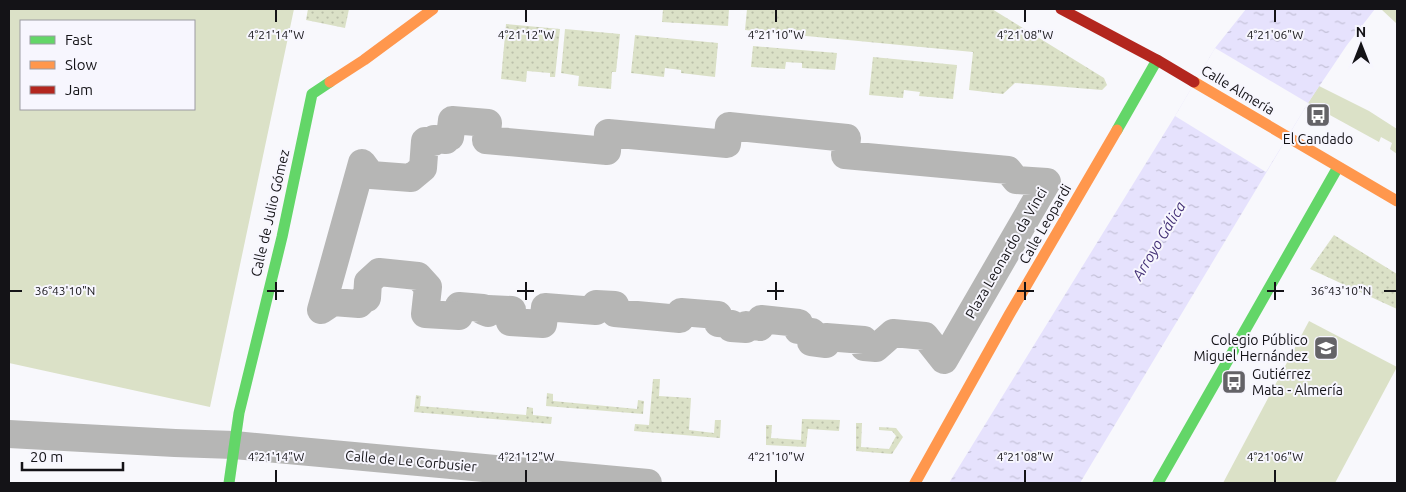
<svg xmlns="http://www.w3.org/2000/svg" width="1406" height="492" viewBox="0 0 1406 492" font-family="Ubuntu,sans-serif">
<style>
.grass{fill:#dbe1c7;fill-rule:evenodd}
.park{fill:url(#park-dots)}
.water{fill:url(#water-ripples)}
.pier{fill:#f8f8fc}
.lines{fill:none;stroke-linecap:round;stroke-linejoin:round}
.street{stroke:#b6b6b5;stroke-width:28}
.fast{stroke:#63d668;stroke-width:11}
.slow{stroke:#ff974d;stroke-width:11}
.jam{stroke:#b3261e;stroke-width:11}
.ticks{fill:none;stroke:#141317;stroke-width:2}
.labels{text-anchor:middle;stroke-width:4;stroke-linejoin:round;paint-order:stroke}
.street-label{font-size:14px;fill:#141317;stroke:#f7f6fe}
.poi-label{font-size:14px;fill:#141317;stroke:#f7f6fe}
.water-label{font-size:15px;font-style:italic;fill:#453277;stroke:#f7f6fe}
.ticks-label{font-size:12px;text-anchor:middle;fill:#141317;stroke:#f7f6fe;stroke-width:4;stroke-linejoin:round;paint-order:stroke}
</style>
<defs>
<pattern id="park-dots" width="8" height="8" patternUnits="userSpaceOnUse" patternTransform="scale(1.25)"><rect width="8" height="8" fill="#dbe1c7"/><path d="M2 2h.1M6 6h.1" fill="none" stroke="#bbc0aa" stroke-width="1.8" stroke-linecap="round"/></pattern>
<pattern id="water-ripples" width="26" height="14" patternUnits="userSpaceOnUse" patternTransform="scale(1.25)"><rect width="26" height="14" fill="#e6e2fd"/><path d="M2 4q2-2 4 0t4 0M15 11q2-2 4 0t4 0" fill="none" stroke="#c4c1d8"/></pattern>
</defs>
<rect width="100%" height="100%" fill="#f8f8fc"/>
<g class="grass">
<path d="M9,9H294L210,407L9,363ZM21,21H194V109H21Z"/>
<polygon points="1381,9 1397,9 1397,24"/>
<polygon points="1319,86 1369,111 1397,129 1397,154 1390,149 1392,143 1381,137 1379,142 1308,103"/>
<polygon points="1309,321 1397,367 1335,483 1223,483"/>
</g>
<g class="park">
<polygon points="308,9 349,9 345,28 306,20"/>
<polygon points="663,9 729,9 728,26 662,22"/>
<polygon points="747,9 992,9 1104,78 1107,85 1102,90 1015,83 1003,94 969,90 973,52 745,30"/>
<polygon points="506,24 560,29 555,77 550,77 550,73 527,71 526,82 501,79"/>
<polygon points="565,29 620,34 616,72 612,72 611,89 578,86 579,76 561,73"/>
<polygon points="635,35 718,43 715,77 681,73 681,70 665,68 664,77 631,73"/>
<polygon points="753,46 837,53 835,70 802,68 802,63 786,62 785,69 751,67"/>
<polygon points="873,57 957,65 953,99 919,96 920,92 904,90 903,98 869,95"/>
<polygon points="1334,235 1397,274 1397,309 1310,269"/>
<polygon points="653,379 660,379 659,396 691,398 689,430 714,433 715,420 721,420 720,438 634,431 635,424 649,425"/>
<polygon points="547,393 553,394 553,401 637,409 638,400 644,401 643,414 546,406"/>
<polygon points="416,395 421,396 420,406 526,415 527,407 533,408 533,415 552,417 551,424 414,412"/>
<polygon points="802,419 840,420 839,431 808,429 806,447 766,445 766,425 772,425 771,438 801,440"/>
<polygon points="856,423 862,423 861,447 889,449 896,436 892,431 879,430 879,427 896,428 903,437 892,454 856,451"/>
</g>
<polygon class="water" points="1246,9 1375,9 1347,45 1308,103 1080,483 949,483 1175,116 1215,48"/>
<polygon class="pier" points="1215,48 1308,103 1266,172 1175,116"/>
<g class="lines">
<g class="street">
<polygon points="452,120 488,123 486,140 607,151 608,133 727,144 729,126 847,138 845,155 1008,170 1016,180 1047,182 944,360 925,336 893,333 876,348 864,347 864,340 826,337 826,344 811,342 812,332 798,330 799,323 761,319 760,327 746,325 746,329 731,328 732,324 718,323 718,315 681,312 680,319 615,313 615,305 596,304 596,311 545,307 543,324 510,322 512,310 488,309 488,313 483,311 483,308 459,306 459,316 425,314 428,287 418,276 379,272 368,282 367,298 365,298 359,304 333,302 321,310 362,163 371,175 411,178 423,168 425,141 434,142 434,139 446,140 446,136 450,137"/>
<polyline points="9,434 175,443 234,445 648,483"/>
</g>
<g class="fast">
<polyline points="1117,130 1157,60"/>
<polyline points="229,483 239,413 282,237 312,94 330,82"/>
<polyline points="1158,483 1338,167"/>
</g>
<g class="slow">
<polyline points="330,82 364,60 433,9"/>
<polyline points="1194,82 1397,201"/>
<polyline points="915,483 1009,315 1117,130"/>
</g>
<polyline class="jam" points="1061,9 1157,60 1194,82"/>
</g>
<path class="ticks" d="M276,10V22M526,10V22M776,10V22M1025,10V22M1275,10V22M276,282V300M526,282V300M776,282V300M1025,282V300M1275,282V300M10,291H22M267,291H284M517,291H534M767,291H784M1017,291H1034M1267,291H1284M1384,291H1396M276,470V482M526,470V482M776,470V482M1025,470V482M1275,470V482"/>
<defs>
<symbol id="bus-square" viewBox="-11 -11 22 22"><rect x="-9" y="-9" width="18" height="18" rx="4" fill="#646367" stroke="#f7f6fe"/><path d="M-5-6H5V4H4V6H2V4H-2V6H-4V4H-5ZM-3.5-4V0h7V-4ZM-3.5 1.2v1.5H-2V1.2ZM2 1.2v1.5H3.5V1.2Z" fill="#fff"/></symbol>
<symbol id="school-square" viewBox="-11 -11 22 22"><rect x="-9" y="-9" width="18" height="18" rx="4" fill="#646367" stroke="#f7f6fe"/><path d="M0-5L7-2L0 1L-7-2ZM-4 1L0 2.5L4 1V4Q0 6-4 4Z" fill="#fff"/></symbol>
</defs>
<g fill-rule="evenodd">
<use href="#bus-square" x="1304" y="101" width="28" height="28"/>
<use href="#school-square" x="1312" y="334" width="28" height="28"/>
<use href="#bus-square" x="1220" y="368" width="28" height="28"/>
</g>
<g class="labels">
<g class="street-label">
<text transform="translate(1238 90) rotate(31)" y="5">Calle Almería</text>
<text transform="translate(270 213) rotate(-77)" y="5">Calle de Julio Gómez</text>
<text transform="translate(1045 224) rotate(-60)" y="5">Calle Leopardi</text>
<text transform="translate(1006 253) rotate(-60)" y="5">Plaza Leonardo da Vinci</text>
<text transform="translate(411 461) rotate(5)" y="5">Calle de Le Corbusier</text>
</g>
<g class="poi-label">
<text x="1318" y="144">El Candado</text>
<text x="1308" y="345" text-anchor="end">Colegio Público<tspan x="1308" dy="16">Miguel Hernández</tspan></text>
<text x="1252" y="379" text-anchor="start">Gutiérrez<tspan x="1252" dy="16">Mata - Almería</tspan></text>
</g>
<g class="water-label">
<text transform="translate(1159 241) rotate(-59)" y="5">Arroyo Gálica</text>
</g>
</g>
<g class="ticks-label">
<text x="276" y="39">4°21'14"W</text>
<text x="526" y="39">4°21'12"W</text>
<text x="776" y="39">4°21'10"W</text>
<text x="1025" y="39">4°21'08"W</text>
<text x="1275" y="39">4°21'06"W</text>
<text x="65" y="295">36°43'10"N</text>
<text x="1341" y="295">36°43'10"N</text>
<text x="276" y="461">4°21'14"W</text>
<text x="526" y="461">4°21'12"W</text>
<text x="776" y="461">4°21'10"W</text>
<text x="1025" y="461">4°21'08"W</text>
<text x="1275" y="461">4°21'06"W</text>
</g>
<rect width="1406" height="492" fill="none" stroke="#141317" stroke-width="20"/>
<rect x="20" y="20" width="175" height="90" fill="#f7f6fe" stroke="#9c9ba2"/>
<rect x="30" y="36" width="25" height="8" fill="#63d668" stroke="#9c9ba2"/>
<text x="65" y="45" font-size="15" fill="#141317">Fast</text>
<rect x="30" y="61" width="25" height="8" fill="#ff974d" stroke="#9c9ba2"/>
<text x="65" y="70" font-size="15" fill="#141317">Slow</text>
<rect x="30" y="86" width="25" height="8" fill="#b3261e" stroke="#9c9ba2"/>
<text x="65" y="95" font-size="15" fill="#141317">Jam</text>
<g transform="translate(1361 45)" stroke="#f7f6fe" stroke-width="4" paint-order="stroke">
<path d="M0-4L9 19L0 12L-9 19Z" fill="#141317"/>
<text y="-8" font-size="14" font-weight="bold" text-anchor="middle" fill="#141317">N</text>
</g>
<path d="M22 462v8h101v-8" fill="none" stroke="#141317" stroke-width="2.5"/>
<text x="30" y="462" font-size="15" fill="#141317" stroke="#f7f6fe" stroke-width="4" paint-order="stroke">20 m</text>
</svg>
